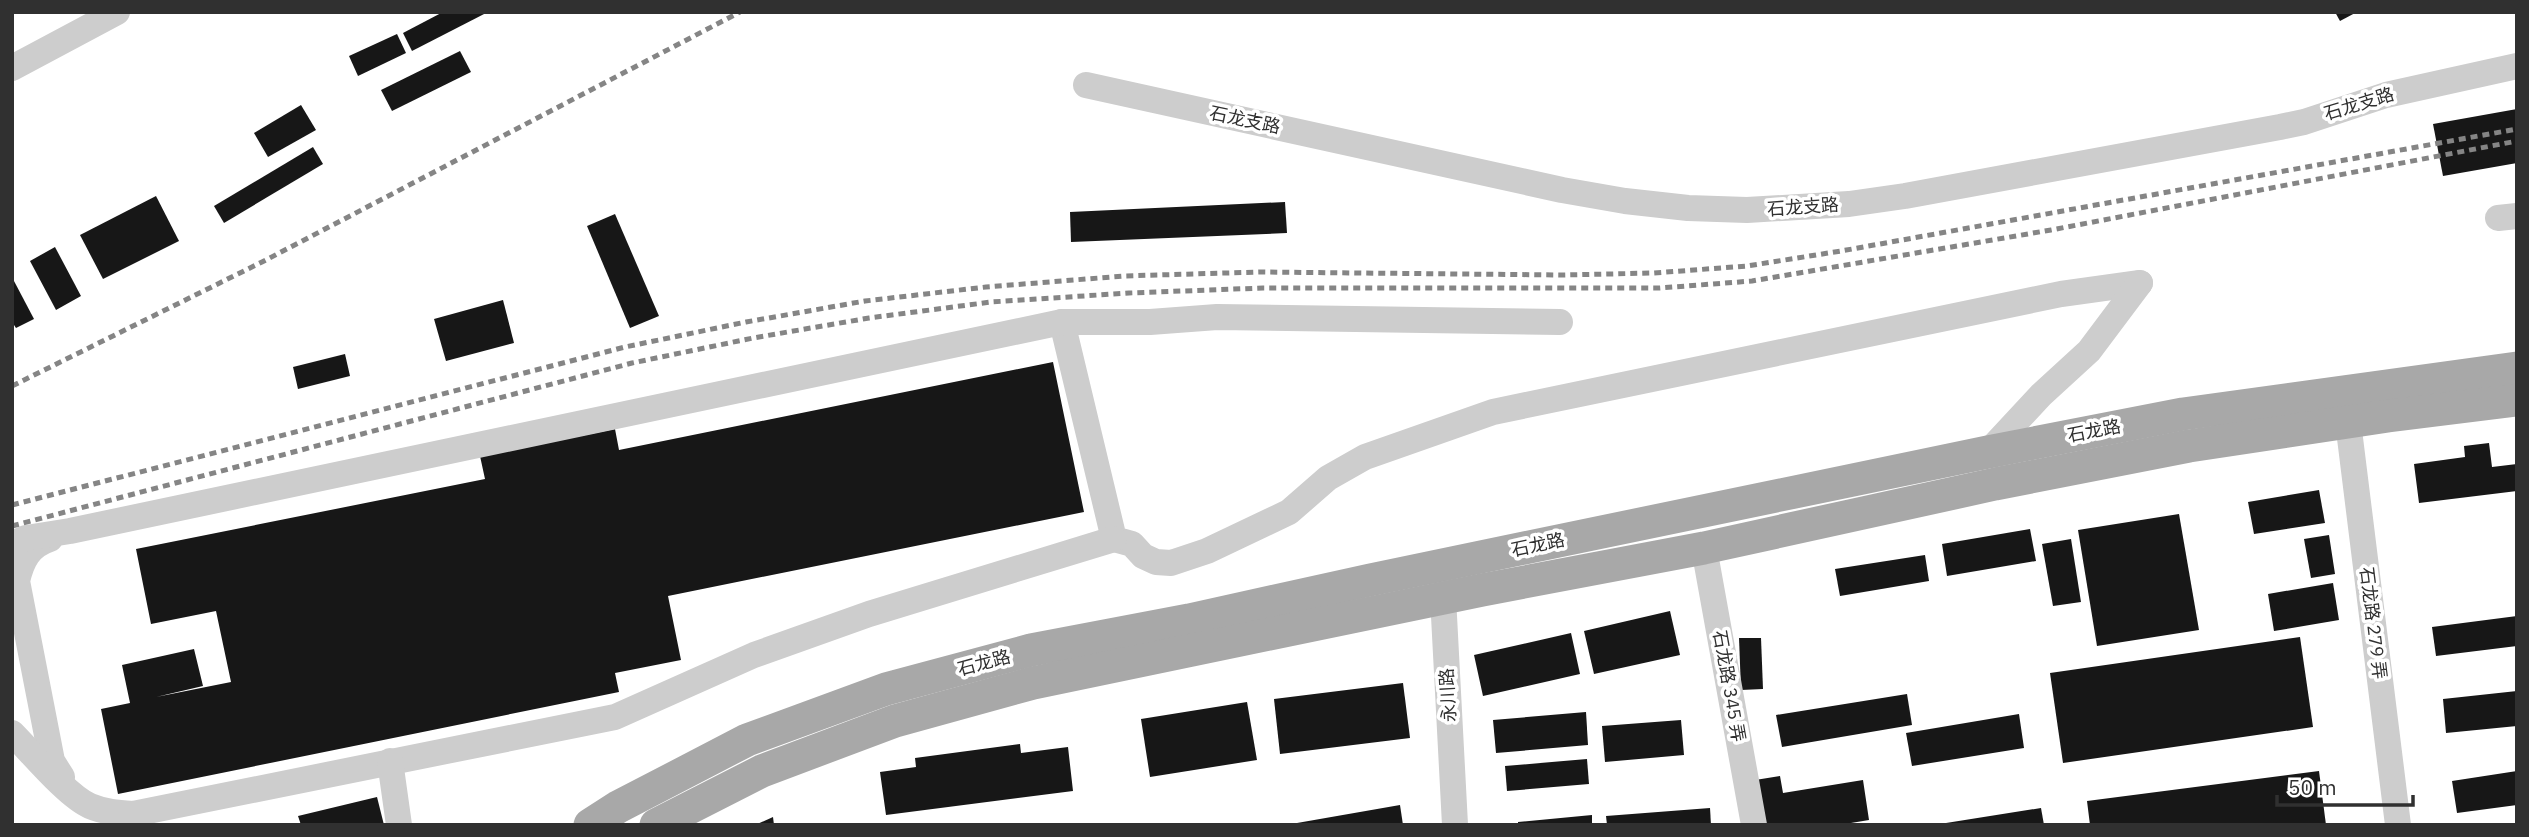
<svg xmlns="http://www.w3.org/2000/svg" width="2529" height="837" viewBox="0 0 2529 837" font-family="'IBM Plex Sans','Noto Sans SC',sans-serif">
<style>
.building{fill:#171717}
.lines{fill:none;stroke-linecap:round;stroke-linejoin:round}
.minor{stroke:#cdcdcd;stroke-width:26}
.major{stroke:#a8a8a8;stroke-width:33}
.rail{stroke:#858585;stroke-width:5;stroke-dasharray:7 5;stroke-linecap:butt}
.labels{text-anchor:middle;stroke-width:7;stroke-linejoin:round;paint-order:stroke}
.street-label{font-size:18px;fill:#303030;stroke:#fff}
</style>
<rect width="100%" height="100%" fill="#fff"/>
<g class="building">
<polygon points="443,12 488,12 412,51 403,33"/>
<polygon points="2335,12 2357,12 2340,21"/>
<polygon points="397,34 406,53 358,76 349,56"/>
<polygon points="460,51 471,72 392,111 381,90"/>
<polygon points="301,105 316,130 268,157 254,133"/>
<polygon points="2517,109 2517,163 2443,176 2433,124"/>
<polygon points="313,147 323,164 224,223 214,206"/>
<polygon points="156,196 179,241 103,279 80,235"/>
<polygon points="1285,202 1287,233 1071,242 1070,212"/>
<polygon points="615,214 659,316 630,328 587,226"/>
<polygon points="55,247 81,296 56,310 30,261"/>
<polygon points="14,281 34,319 16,328 12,322 12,282"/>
<polygon points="503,300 514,343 446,361 434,319"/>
<polygon points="345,354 350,376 298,389 293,367"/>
<polygon points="1053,362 1084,512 668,596 681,660 615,673 619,692 118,794 101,709 130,703 122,665 194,649 203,686 156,697 231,682 216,611 151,624 136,549 485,479 480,456 615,429 619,450"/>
<polygon points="2489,443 2492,467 2517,464 2517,491 2419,503 2414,464 2465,457 2464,446"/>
<polygon points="2319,490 2325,523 2254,534 2248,502"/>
<polygon points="2179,514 2199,630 2097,646 2078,530"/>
<polygon points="2030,529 2036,561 1947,576 1942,544"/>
<polygon points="2329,535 2335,574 2311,578 2304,539"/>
<polygon points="2071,539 2081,602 2053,606 2042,544"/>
<polygon points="1925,555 1929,581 1840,596 1835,569"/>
<polygon points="2333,583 2339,620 2274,631 2268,594"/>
<polygon points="1670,611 1680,655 1594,674 1584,631"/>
<polygon points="2517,616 2517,646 2436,656 2432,627"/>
<polygon points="1571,633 1580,674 1483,696 1474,655"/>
<polygon points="2300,637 2313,727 2063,763 2050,673"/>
<polygon points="1739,638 1761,638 1763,689 1741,690"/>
<polygon points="1403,683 1410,738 1280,754 1274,699"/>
<polygon points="2517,691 2517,726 2446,733 2443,699"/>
<polygon points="1907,694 1912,725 1782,747 1776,715"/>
<polygon points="1247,702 1257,760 1150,777 1141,719"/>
<polygon points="1586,712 1588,745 1496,753 1493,720"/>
<polygon points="2019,714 2024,748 1912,766 1906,733"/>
<polygon points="1681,720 1684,755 1605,762 1602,726"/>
<polygon points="1020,744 1021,753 1068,747 1073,791 886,815 880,772 916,767 915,758"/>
<polygon points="1587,759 1589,784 1507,791 1505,766"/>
<polygon points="2319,771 2326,825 2090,825 2087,801"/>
<polygon points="2517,771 2517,805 2457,813 2452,781"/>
<polygon points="1780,776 1783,793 1863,780 1869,820 1839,825 1765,825 1749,781"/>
<polygon points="377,797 384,825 301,825 298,816"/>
<polygon points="1400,805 1403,825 1297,825 1297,823"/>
<polygon points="1710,808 1711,825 1607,825 1606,816"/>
<polygon points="2041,808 2044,825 1946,825 1946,823"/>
<polygon points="1592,815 1592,825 1518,825 1518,822"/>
<polygon points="773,817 774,825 755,825"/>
</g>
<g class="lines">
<g class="minor">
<polyline points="12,68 117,12"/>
<polyline points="1086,85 1562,190 1625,201 1688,208 1747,210 1849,204 1905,196 2280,127 2304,122 2386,95 2517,66"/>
<polyline points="2498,218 2517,216"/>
<polyline points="1062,322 1114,539 1132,544 1143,556 1156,562 1171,563 1207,551 1289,512 1328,478 1365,457 1493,412 2061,294 2140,283"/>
<polyline points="2348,422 2398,825"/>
<polyline points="1988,452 2041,395 2089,351 2140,283"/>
<path d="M50,539C29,546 22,560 17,581L52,761L62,777"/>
<polyline points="12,544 26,538 70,531 1062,322 1150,322 1217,317 1560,322"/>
<polyline points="1704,548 1754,825"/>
<polyline points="1442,578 1455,825"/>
<path d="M12,733C31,752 67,796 90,806C104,812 118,813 133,814L615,717L754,655L869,614L1114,539"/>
<polyline points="390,761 399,825"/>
</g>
<g class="major">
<polyline points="590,825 618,807 747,740 886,689 1031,650 1189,620 1370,580 1988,452 2183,414 2517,368"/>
<polyline points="656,825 762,771 895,721 1033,683 1482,590 1704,548 1995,484 2189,446 2388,416 2517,400"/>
</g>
<g class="rail">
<polyline points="12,386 262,262 740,12"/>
<polyline points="12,505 625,347 746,322 865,301 986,287 1124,276 1260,272 1562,275 1654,273 1747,266 1841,251 2517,129"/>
<polyline points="12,526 632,363 753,338 869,318 991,302 1129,293 1263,288 1660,288 1752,281 2051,230 2517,141"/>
</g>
</g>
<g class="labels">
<g class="street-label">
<text transform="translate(2359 104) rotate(-17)" y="6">石龙支路</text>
<text transform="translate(1245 120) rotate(12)" y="6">石龙支路</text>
<text transform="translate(1803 207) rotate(-4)" y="6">石龙支路</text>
<text transform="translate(2094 431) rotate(-11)" y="6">石龙路</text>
<text transform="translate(1538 545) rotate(-12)" y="6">石龙路</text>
<text transform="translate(2373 623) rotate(83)" y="6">石龙路 279 弄</text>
<text transform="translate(984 663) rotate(-15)" y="6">石龙路</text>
<text transform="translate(1729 686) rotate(80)" y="6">石龙路 345 弄</text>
<text transform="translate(1448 695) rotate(-93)" y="6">永川路</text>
</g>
</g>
<rect width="2529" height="837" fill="none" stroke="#303030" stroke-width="28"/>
<path d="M2277 795v10h136v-10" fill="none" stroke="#303030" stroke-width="3.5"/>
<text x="2288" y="795" font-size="21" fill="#303030" stroke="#ffffff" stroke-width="5" paint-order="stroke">50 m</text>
</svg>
